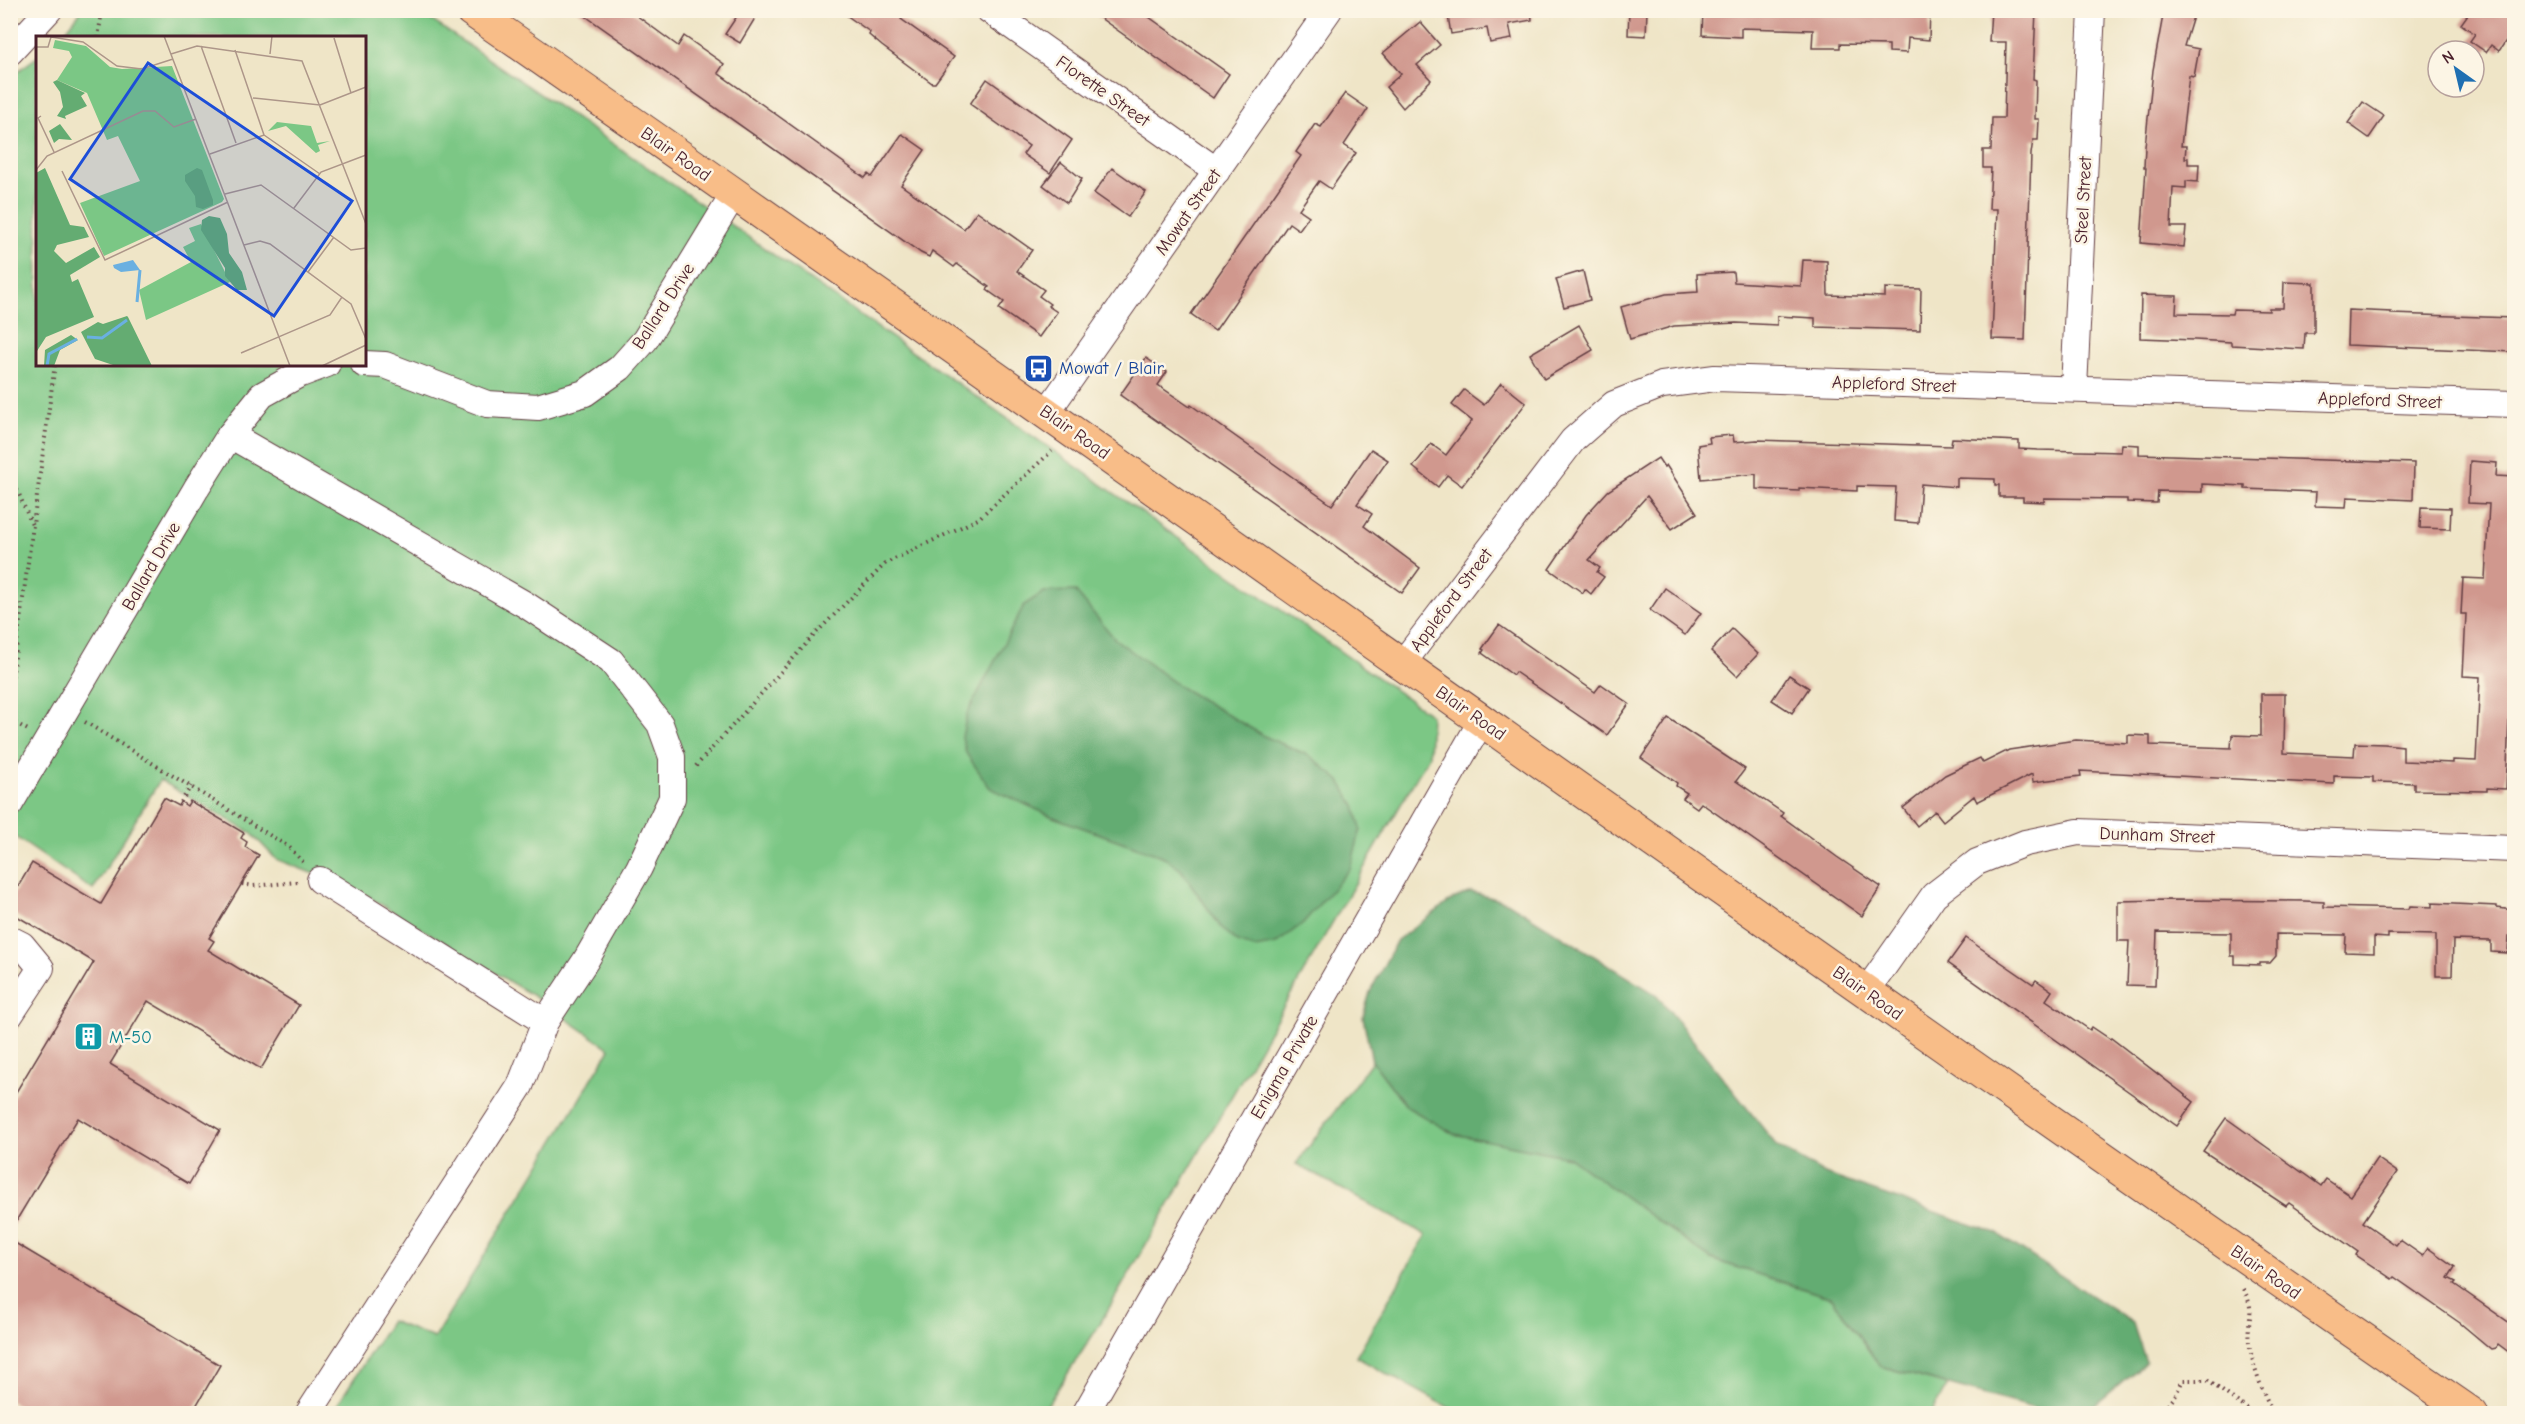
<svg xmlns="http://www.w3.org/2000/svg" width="2525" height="1424" viewBox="0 0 2525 1424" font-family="'Comic Neue',sans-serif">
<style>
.green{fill:#7bc785;stroke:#627358;stroke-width:1.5}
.forest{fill:#64ac72;stroke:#57664e;stroke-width:1.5}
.building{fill:#d0988e}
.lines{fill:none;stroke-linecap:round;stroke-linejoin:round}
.minor-casing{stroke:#633d42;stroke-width:28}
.major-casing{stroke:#633d42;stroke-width:34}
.path{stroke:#633d42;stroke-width:4;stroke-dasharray:1.5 4.5;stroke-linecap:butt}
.minor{stroke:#fff;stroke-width:26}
.major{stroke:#f8bd88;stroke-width:32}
.labels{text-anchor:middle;stroke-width:5;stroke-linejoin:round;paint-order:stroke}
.street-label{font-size:18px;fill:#4a1f2b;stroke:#fcf5e5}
.transit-label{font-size:18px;fill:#164399;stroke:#fcf5e5;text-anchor:start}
.culture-label{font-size:18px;fill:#0d838f;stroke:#fcf5e5;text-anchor:start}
.inset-river{fill:none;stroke:#6ab0e1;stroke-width:3}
.inset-road{fill:none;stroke:#ad9689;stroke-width:1.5}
.view{fill:#1d4ed8;fill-opacity:0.15;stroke:#1d4ed8;stroke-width:3}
.inset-edge{fill:none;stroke:#4a1f2b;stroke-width:3}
</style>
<rect width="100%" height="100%" fill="#fcf5e5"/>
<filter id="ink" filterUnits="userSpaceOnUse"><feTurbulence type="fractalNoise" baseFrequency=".0167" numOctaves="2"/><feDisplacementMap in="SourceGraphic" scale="12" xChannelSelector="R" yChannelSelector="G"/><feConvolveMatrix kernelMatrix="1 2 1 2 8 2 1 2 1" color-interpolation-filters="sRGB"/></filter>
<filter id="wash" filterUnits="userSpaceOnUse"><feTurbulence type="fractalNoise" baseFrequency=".008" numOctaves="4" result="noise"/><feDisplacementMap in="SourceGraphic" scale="24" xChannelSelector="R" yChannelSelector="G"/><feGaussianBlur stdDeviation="1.35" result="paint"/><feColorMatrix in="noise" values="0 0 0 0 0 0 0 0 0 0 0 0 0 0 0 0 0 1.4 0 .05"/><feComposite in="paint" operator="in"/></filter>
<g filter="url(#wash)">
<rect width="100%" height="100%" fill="#efe5c7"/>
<g class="green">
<polygon points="81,11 418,11 694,199 1431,715 1429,756 1098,1327 1042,1413 332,1413 391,1321 434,1338 610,1049 530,994 362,893 276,859 251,833 160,780 93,890 14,836 11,830 10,77 37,57 38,364 364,364 364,38 61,37"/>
<polygon points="1372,1061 1407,1107 1454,1134 1569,1157 1711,1259 1832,1298 1880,1366 1948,1385 1931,1413 1459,1413 1356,1357 1426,1235 1296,1164"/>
</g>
<g class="forest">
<polygon points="1075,591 1115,639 1182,688 1264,736 1310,756 1340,781 1355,806 1361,829 1350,869 1303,923 1276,944 1255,948 1237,942 1220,926 1181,870 1164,857 1053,817 990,788 966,753 962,737 967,714 1024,605 1044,592"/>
<polygon points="1471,892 1507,902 1657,995 1778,1147 1825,1174 1996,1233 2133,1323 2146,1362 2087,1412 2051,1413 1880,1366 1832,1298 1711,1259 1569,1157 1454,1134 1407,1107 1372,1061 1363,1017 1370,992 1397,940 1453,899"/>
</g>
<g id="blocks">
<g class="building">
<polygon points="577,10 629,10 678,46 684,36 724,64 718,73 865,178 868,174 872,177 902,134 925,150 901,185 964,229 977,211 1032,250 1017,271 1044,290 1039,296 1050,304 1048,306 1057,312 1039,337 999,309 1004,302 987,290 989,287 957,264 954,267 932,251 929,257 921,253"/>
<polygon points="741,10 760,10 740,43 725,34"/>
<polygon points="839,10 908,10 901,19 954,57 935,83 932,83 882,46 869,35 870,32"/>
<polygon points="1089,10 1139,10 1229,74 1213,98"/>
<polygon points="1447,10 1531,10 1532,20 1509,24 1512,39 1490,43 1487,28 1451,34"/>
<polygon points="1629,10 1647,10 1646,36 1628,35"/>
<polygon points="1703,10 1930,10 1929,40 1908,38 1907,53 1889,52 1889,45 1840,44 1840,48 1812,48 1813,30 1741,28 1741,37 1702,35"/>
<polygon points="1991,10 2036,10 2033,79 2036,80 2035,119 2039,119 2038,140 2033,140 2031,154 2025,340 1992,339 1997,209 1989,209 1991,168 1983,168 1983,150 1991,150 1992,118 2004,118 2006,42 1989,42"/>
<polygon points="2164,10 2195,10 2184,46 2199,49 2194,77 2189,76 2181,146 2186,146 2185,158 2188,158 2188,164 2199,164 2198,182 2186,181 2186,188 2173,187 2171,227 2186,227 2184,247 2141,243 2146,168 2144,168 2145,147 2153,70"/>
<polygon points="2471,10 2514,10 2514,29 2499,51 2491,45 2486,52 2470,41 2475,34 2461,24"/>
<polygon points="1420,22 1440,45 1417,65 1431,80 1403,108 1386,87 1401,74 1383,53"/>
<polygon points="987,79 1072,140 1050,173 1023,154 1029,146 970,104"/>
<polygon points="1345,93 1368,109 1344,145 1356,153 1331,189 1319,181 1299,209 1309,216 1299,230 1289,223 1215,331 1191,314 1301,156 1296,152 1315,124 1321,127"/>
<polygon points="2363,102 2384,116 2369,138 2348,123"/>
<polygon points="1061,162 1082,179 1067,203 1043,185"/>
<polygon points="1112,168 1146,192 1128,217 1094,193"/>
<polygon points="1803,260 1827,261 1828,295 1885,297 1885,288 1921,289 1920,330 1815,327 1815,318 1777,316 1777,325 1736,323 1674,326 1630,339 1621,307 1666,294 1698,292 1697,274 1733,272 1734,282 1801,286"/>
<polygon points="1583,271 1590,300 1564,307 1556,279"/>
<polygon points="2284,282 2314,283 2314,333 2305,333 2304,349 2231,345 2231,342 2195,340 2140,338 2141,295 2177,296 2176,313 2232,314 2233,310 2269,311 2269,308 2283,308"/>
<polygon points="2348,310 2391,312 2391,314 2514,318 2514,352 2347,345"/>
<polygon points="1579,325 1593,350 1544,379 1530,354"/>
<polygon points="1146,358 1167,372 1158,385 1190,407 1191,405 1332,505 1371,449 1388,460 1357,504 1372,514 1364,526 1420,568 1402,593 1120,395"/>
<polygon points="1501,383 1526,403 1462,486 1447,475 1438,487 1413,467 1431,444 1446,455 1472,421 1452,405 1464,390 1484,405"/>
<polygon points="1733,435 1734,442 1757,440 1951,446 1952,438 2019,441 2019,449 2038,450 2121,452 2122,444 2139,445 2139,454 2414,463 2413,500 2347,497 2346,507 2315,506 2316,492 2245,489 2245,486 2202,484 2202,492 2158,491 2157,503 2127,502 2127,499 2044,498 2044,502 2023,501 2023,497 1999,497 1999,485 1995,485 1995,479 1957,478 1957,487 1921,484 1918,523 1894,521 1896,487 1857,486 1857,491 1799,488 1799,491 1756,489 1756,474 1701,479 1698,445 1710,443 1709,437"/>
<polygon points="1658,458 1664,467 1666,465 1697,513 1672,529 1647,496 1589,560 1600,568 1597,572 1604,577 1591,594 1585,589 1583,593 1549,569 1586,515 1608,491"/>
<polygon points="2470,461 2497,463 2496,476 2514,477 2514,602 2506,789 2487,788 2487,791 2414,790 2414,783 2373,782 2373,777 2334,776 2334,784 2080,771 2081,776 2033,782 2032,774 1977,802 1974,796 1943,821 1935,811 1917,826 1903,808 1945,775 1980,758 1983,763 2009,750 2076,740 2128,743 2128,735 2150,736 2150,745 2231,748 2232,735 2261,736 2261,694 2285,694 2284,753 2354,756 2355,743 2384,744 2403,746 2403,761 2453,763 2453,760 2476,761 2480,677 2463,676 2466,614 2461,614 2463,578 2485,579 2489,504 2468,503"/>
<polygon points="2421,507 2451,508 2450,529 2420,528"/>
<polygon points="1665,588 1701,613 1685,635 1650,610"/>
<polygon points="1499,625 1595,692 1601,684 1629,704 1607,735 1515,672 1513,675 1482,653 1484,650 1482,649"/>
<polygon points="1732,629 1758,654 1737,676 1711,651"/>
<polygon points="1789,675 1809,688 1792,713 1772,700"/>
<polygon points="1668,718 1745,769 1736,781 1783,813 1781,816 1837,857 1881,887 1862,916 1701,803 1697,808 1683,798 1687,793 1676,786 1677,783 1641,758"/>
<polygon points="164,798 179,806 181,802 187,806 190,801 244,833 241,838 247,842 245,847 259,855 209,938 214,941 208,950 299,1005 261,1069 148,1001 110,1064 220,1130 189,1184 78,1118 10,1231 10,1102 94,962 10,912 10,900 32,863 101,904"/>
<polygon points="2166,900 2304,901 2324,902 2324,907 2409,909 2410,906 2432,907 2432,903 2497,906 2497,908 2514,910 2514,936 2509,936 2508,953 2491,952 2491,941 2453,940 2452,976 2436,976 2436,935 2388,934 2388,938 2374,937 2374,953 2345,952 2346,935 2276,934 2276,956 2270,963 2260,963 2260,965 2235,964 2235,956 2231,956 2231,933 2157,932 2155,986 2127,985 2129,941 2118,941 2118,901"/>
<polygon points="1966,938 2033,984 2036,980 2052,991 2046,1000 2090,1030 2092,1027 2110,1039 2111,1038 2194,1102 2177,1126 1948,963"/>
<polygon points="2226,1118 2321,1186 2326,1179 2351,1196 2377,1158 2397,1172 2363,1222 2396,1245 2400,1240 2423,1256 2428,1248 2455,1267 2448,1278 2456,1282 2454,1284 2514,1326 2514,1356 2498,1344 2495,1348 2491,1349 2460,1323 2394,1277 2392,1279 2356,1255 2358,1252 2289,1203 2286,1206 2203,1151"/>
<polygon points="10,1240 220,1365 192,1413 32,1413 10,1401"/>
</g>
</g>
</g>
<g filter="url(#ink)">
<use href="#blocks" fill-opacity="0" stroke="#633d42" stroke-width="1.5"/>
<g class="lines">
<defs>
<g id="minor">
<polyline points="989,10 1217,171"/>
<polyline points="10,52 49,10"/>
<polyline points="364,364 385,365 487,404 538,407 585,393 620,368 645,340 734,194"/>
<polyline points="2074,389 2092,10"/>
<polyline points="1047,412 1329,10"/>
<polyline points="230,435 526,605 611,661 660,724 672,757 672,798 639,868 586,960 545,1022 520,1086 308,1414"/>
<polyline points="1402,664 1573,440 1614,404 1662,385 1715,378 2514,404"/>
<polyline points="10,804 196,489 230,435 262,395 298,375 327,364"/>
<polyline points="320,880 545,1022"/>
<polyline points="10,939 22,945 41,968 10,1015"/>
<polyline points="1866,992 1934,895 1977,862 2025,843 2078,832 2514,849"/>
<polyline points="1085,1414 1482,720"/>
</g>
<path id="major" d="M471,10C1140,475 1801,951 2472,1414"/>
</defs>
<use href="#minor" class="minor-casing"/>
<use href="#major" class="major-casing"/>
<g class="path">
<polyline points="98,38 102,10"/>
<polyline points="10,473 32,525"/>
<polyline points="10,694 55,364"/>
<polyline points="10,720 28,730"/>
<polyline points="85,722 289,847 305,864"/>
<polyline points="696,766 816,633 886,563 978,519 1052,451"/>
<polyline points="181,802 191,786"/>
<polyline points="242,884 253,886 298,882"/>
<path d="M2243,1289C2257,1312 2246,1320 2249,1343C2253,1367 2262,1392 2274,1414"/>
<polyline points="2160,1414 2174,1398 2183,1380 2207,1380 2254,1414"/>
</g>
<use href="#minor" class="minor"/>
<use href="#major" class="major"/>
</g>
</g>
<defs>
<symbol id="bus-square" viewBox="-11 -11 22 22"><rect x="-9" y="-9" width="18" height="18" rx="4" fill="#1a4fb4" stroke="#fcf5e5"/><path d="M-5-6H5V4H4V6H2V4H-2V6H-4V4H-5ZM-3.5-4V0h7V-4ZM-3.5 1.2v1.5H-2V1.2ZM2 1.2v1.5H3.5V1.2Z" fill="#fff"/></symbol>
<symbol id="building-square" viewBox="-11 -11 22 22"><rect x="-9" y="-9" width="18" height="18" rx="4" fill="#0f9aa8" stroke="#fcf5e5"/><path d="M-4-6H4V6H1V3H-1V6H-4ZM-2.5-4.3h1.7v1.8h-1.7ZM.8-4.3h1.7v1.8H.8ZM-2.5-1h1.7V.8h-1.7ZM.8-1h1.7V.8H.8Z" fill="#fff"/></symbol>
</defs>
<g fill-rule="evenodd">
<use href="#bus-square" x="1022" y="352" width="33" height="33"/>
<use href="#building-square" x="72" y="1020" width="33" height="33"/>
</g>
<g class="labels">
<g class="street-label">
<text transform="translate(1103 91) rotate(35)" y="6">Florette Street</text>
<text transform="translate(676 154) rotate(35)" y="6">Blair Road</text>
<text transform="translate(2083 200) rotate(-87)" y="6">Steel Street</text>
<text transform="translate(1188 212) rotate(-55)" y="6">Mowat Street</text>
<text transform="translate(663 306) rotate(-57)" y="6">Ballard Drive</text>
<text transform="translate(1894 384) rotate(2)" y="6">Appleford Street</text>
<text transform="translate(2380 400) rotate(2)" y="6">Appleford Street</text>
<text transform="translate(1075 432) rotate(35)" y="6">Blair Road</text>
<text transform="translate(151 566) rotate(-60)" y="6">Ballard Drive</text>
<text transform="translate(1451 600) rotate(-53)" y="6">Appleford Street</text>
<text transform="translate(1471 713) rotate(35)" y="6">Blair Road</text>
<text transform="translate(2157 835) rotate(2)" y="6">Dunham Street</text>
<text transform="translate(1868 993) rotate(35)" y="6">Blair Road</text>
<text transform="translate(1284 1067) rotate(-60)" y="6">Enigma Private</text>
<text transform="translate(2266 1272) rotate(35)" y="6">Blair Road</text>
</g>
<g class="transit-label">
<text x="1059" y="374">Mowat / Blair</text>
</g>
<g class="culture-label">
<text x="109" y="1043">M-50</text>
</g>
</g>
<g transform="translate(36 36)">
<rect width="330" height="330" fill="#efe5c7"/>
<path d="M19,4L50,10L74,31L86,33L136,30L188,163L186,166L68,220L44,167L104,145L82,100L71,104L51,57L21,44L36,21L33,15L17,12ZM241,86L275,90L281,107L294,105L282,109L284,115L280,117L250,90L232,95ZM165,188L194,246L110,284L103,254L155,226L147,211L159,205L153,192Z" fill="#7bc785"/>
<path d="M21,44L49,57L45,60L51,70L29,80L30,83L21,80L27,71L24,56L17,46ZM24,88L36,104L23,103L18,107L13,95ZM9,132L34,189L48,191L53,201L21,209L18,215L30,227L58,211L64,221L34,239L36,246L42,243L58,281L10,301L1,315L0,330V137ZM161,132L166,134L177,164V169L167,173L160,171L159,160L149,145V139ZM173,180L184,182L191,198L193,217L206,236L211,254H201L189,240V232L165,194L166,184ZM91,280L92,281L116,330H80L59,323L45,296L62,286L67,288ZM35,299L42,304L24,314L18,330H8L9,314Z" fill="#64ac72"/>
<path d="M97,224L104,234L85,236L78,232L77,229Z" fill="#6ab0e1"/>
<path class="inset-river" d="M101,266L104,234M51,301L66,302L91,284M11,330L13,318L41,303"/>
<path class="inset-road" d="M128,0L254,330M15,1L47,6L81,30L106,33L137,23M298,2L315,57M165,10L200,107M0,11H12L15,1M199,14L228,99M135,18L161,10L266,25L330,188M234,18L236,0M217,62L284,69L330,51M5,80L2,82L18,116M174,118L228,99L284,138M0,134L11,120L107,75H119L138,91L160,83M26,135L69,224L192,166M189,158L225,149L315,214L330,212M258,172L285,136L330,119M208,209L224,205L234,208L315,268L330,303M272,236L298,201M205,317L294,279L306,261M286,330L330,309"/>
<path class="view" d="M112,27L316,165L238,280L34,143Z"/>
<rect width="330" height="330" class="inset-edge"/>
</g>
<rect width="2525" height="1424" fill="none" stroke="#fcf5e5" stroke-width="36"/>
<g transform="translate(2456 69) rotate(326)"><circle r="28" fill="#fcf5e5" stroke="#b59f9b" stroke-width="1.5"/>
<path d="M0-4.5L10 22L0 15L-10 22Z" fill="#1f6fb2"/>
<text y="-9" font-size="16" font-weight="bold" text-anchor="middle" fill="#4a1f2b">N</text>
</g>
</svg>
